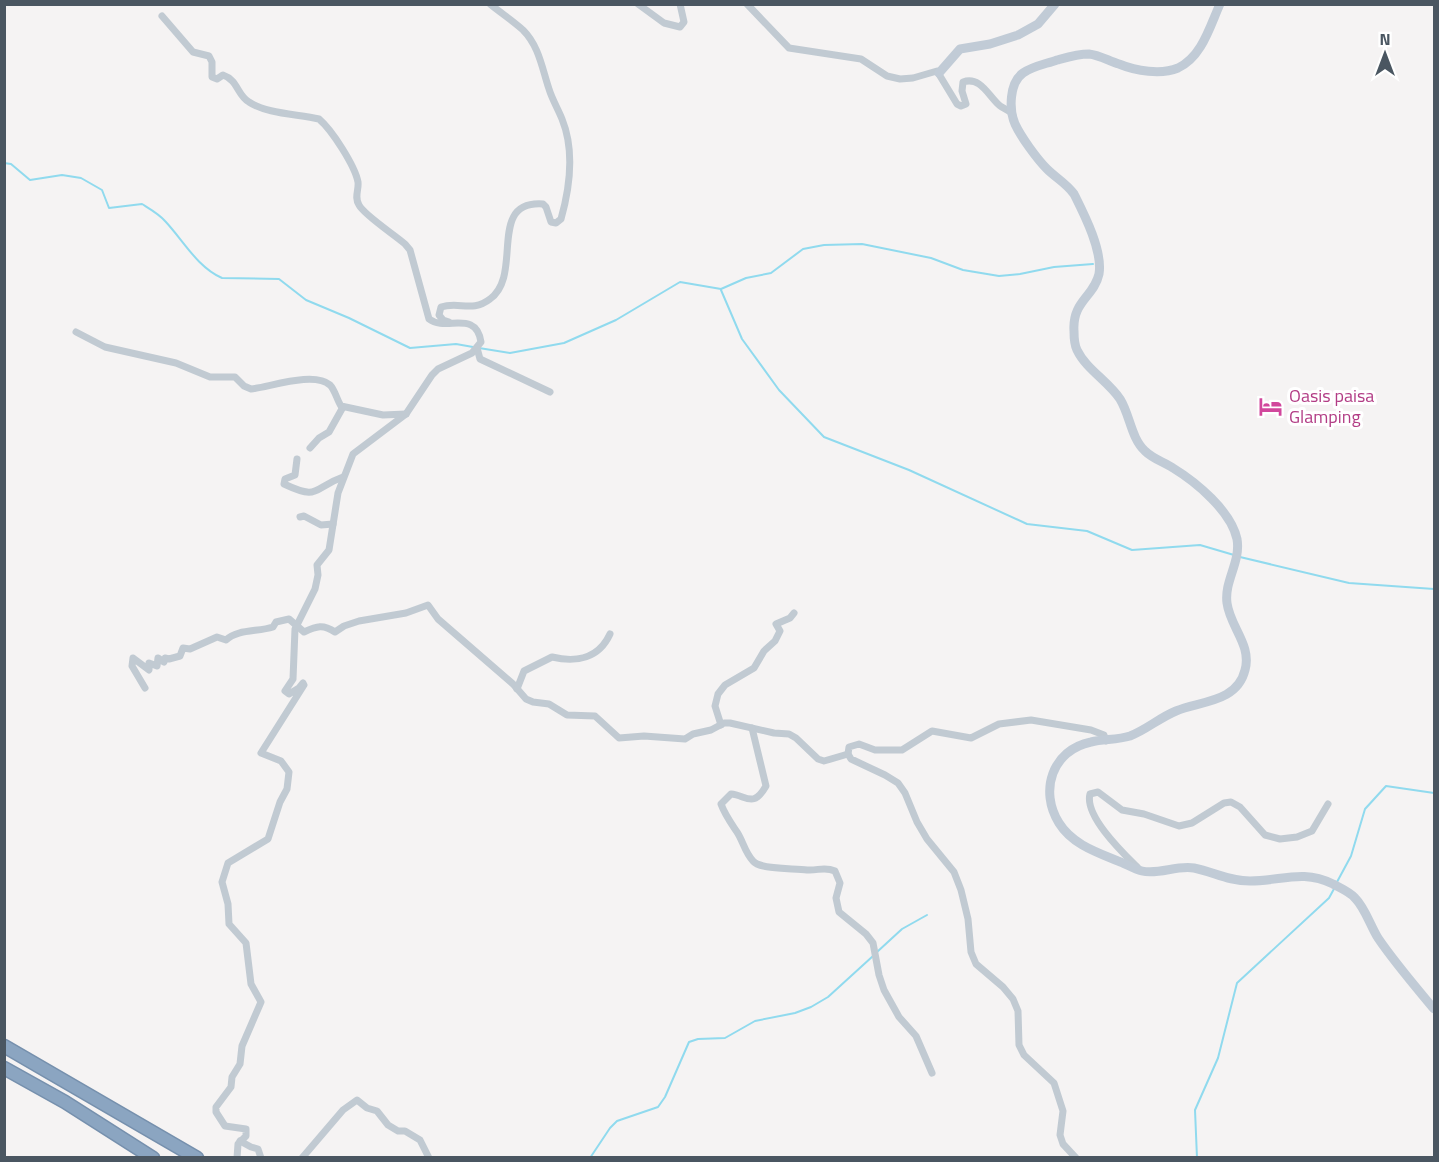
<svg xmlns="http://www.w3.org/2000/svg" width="1439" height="1162" viewBox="0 0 1439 1162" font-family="'Titillium Web',sans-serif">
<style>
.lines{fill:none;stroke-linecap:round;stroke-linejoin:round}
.stream{stroke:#90daee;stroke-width:2}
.highway-casing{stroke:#7690ad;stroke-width:15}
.street{stroke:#c1cad2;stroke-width:7}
.secondary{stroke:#c1cbd6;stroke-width:9}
.highway{stroke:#8ba5c1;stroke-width:12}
.labels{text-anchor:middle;stroke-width:6;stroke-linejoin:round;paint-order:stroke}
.hotel-label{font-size:18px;fill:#b23c85;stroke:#fff;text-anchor:start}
</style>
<rect width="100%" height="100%" fill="#f5f3f3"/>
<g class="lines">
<g class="stream">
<path d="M4,163L11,164L30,180L62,175L81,178L102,190L109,208L142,204C150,209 159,214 165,221C183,240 197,267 222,278L279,279L306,300L349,318L410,348L456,344L473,347"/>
<polyline points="721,290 742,339 779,390 824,437 909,470 1027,524 1087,531 1132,550 1200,545 1234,555"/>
<polyline points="479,348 510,353 564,343 616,320 680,282 721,289 746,278 771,273 803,249 824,245 862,244 931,258 963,270 999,276 1020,274 1054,267 1093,264"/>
<polyline points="1240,557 1349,583 1434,589"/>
<polyline points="1337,882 1351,856 1365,809 1386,786 1434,793"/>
<polyline points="877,952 902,929 927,915"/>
<polyline points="590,1158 610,1128 617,1121 658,1107 665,1097 689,1042 698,1039 725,1038 755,1021 795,1013 811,1007 828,997 873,956"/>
<polyline points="1197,1158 1195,1110 1218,1058 1237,983 1329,898 1335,887"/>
</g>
<defs>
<g id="highway">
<polyline points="4,1046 197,1158"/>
<polyline points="4,1068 65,1102 153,1158"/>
</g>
</defs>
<use href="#highway" class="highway-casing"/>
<g class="street">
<polyline points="638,4 664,23 680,27 684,22 680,4"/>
<path d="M747,4L789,48L861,59L887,76L900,79L913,78L937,71L957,104L961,106L966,104L962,91L963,82C980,76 988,95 999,105C1002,108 1008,110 1012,113"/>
<path d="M162,16L193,52L209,56L212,62V77L217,79L223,75C238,80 237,95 249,102C267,114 298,114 319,119C332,130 355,166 358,182C359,190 354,197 359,205C364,215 395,235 405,244L410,250L429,319C446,332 476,309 481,342L472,353L438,369L432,375L406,414L353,454L338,493L329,550L317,565L318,575L315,589L295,629L293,679L285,691L289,694L299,688L303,683L304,685L261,753L281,761L289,772L287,789L280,802L268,839L228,863L222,882L228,904L229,924L246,943L251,984L261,1002L242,1046L240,1064L232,1077L231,1087L216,1107V1112L225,1126L246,1129V1136L238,1144L237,1158"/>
<path d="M449,322L443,320L439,315L441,307C459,301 472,313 490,299C524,275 486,200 543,204L546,207L551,222L556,223L561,219C570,187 575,151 562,119C558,109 552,99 549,89C542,68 539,46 523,30C513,21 501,13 490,4"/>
<path d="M76,332L105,347L176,363L210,377H235L244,386L251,389C270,387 314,371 330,385C335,390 337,400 341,406L383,415L406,414"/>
<polyline points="477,348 480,359 550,392"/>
<polyline points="310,448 319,438 329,432 343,407"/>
<path d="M297,459L295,475L285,479L284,484C320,501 312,488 343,477"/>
<polyline points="300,517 304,516 321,525 333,524"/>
<path d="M145,688L132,666L133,658L149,670V663L157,666L158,658L164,662L165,658L169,659L180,656L183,648L190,649L217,637L226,640C237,629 258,632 273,627L276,622L289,619L304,632C317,626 323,624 335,632L344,626L359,621L406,613L428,605L438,619L513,684L526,699L533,702L549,704L567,715L595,716L619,738L644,736L685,739L693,734L711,730L724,723H730L774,733L789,734L796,738L818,759L824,761L848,754"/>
<path d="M517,689L524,671L552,657C577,663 599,658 610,634"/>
<polyline points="721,725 715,706 718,694 725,685 754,668 764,651 775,641 780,631 776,624 790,618 794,613"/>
<path d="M752,728L766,786C753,809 746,795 731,794L721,804C725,815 731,823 737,832C743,841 745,853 753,861C760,870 794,868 807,870C818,871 824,866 835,871L840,883L836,898L839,912L866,934L873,943L879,975L884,990L899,1017L916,1036L932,1073"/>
<path d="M1138,868C1124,854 1084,816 1090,794L1098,792L1122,810L1144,814L1179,826L1192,823L1224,803L1231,802L1240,807L1265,835L1280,839L1297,837L1312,831L1328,804"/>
<polyline points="240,1141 251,1147 258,1149 261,1158"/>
<polyline points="302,1158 343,1110 357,1100 367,1108 377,1111 388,1125 398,1131 405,1131 420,1140 429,1158"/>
<polyline points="1076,1158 1063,1144 1060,1135 1063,1111 1054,1083 1024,1055 1019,1045 1018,1011 1013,999 1003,987 976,964 971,952 968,919 961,890 954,872 927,839 917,822 905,793 898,783 885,775 851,759 848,754 849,747 859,744 875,750 902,750 932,731 971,738 999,724 1031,720 1091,730 1104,735 1106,741"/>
</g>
<g class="secondary">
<path d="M1220,4C1210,26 1202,57 1178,68C1161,75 1136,71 1119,64C1109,61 1099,55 1089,54C1078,54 1068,57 1057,60C1046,64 1033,66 1023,73C1009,83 1009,110 1015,124C1021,137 1037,159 1047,169C1056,178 1066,183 1074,194C1084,214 1103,251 1099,274C1094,297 1072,301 1074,331C1074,338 1074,344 1077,350C1086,369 1108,381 1120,399C1130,415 1131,438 1145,451C1153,459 1164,462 1173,468C1196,482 1231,511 1237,539C1241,562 1224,581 1227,603C1230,627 1252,645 1245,670C1237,703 1199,701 1176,711C1159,718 1146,730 1130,736C1117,740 1104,739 1091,742C1052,750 1039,791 1059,823C1072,844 1096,852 1118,861C1126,864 1134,869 1142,871C1159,875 1176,865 1194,868C1214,872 1228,881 1250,881C1282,881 1302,869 1333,884C1340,888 1350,892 1355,898C1365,908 1370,925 1378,938C1395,963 1415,986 1434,1009"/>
<polyline points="939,73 960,49 990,44 1018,35 1038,24 1055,4"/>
</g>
<use href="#highway" class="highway"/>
</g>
<defs>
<symbol id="hotel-bare" viewBox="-9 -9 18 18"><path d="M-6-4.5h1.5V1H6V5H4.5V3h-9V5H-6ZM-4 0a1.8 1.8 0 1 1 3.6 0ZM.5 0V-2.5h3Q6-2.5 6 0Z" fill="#d1479c" stroke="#fff" stroke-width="2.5" paint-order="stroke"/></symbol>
</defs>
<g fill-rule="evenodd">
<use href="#hotel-bare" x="1254" y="390" width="33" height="33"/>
</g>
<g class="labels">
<g class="hotel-label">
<text x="1289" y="402">Oasis paisa<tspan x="1289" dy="21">Glamping</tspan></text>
</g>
</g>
<rect width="1439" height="1162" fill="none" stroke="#4a5661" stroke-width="12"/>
<g transform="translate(1385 54)" stroke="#ffffff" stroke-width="4.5" paint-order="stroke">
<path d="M0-4.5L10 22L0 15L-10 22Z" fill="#4a5661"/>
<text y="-9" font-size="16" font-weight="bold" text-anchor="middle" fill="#4a5661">N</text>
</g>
</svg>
